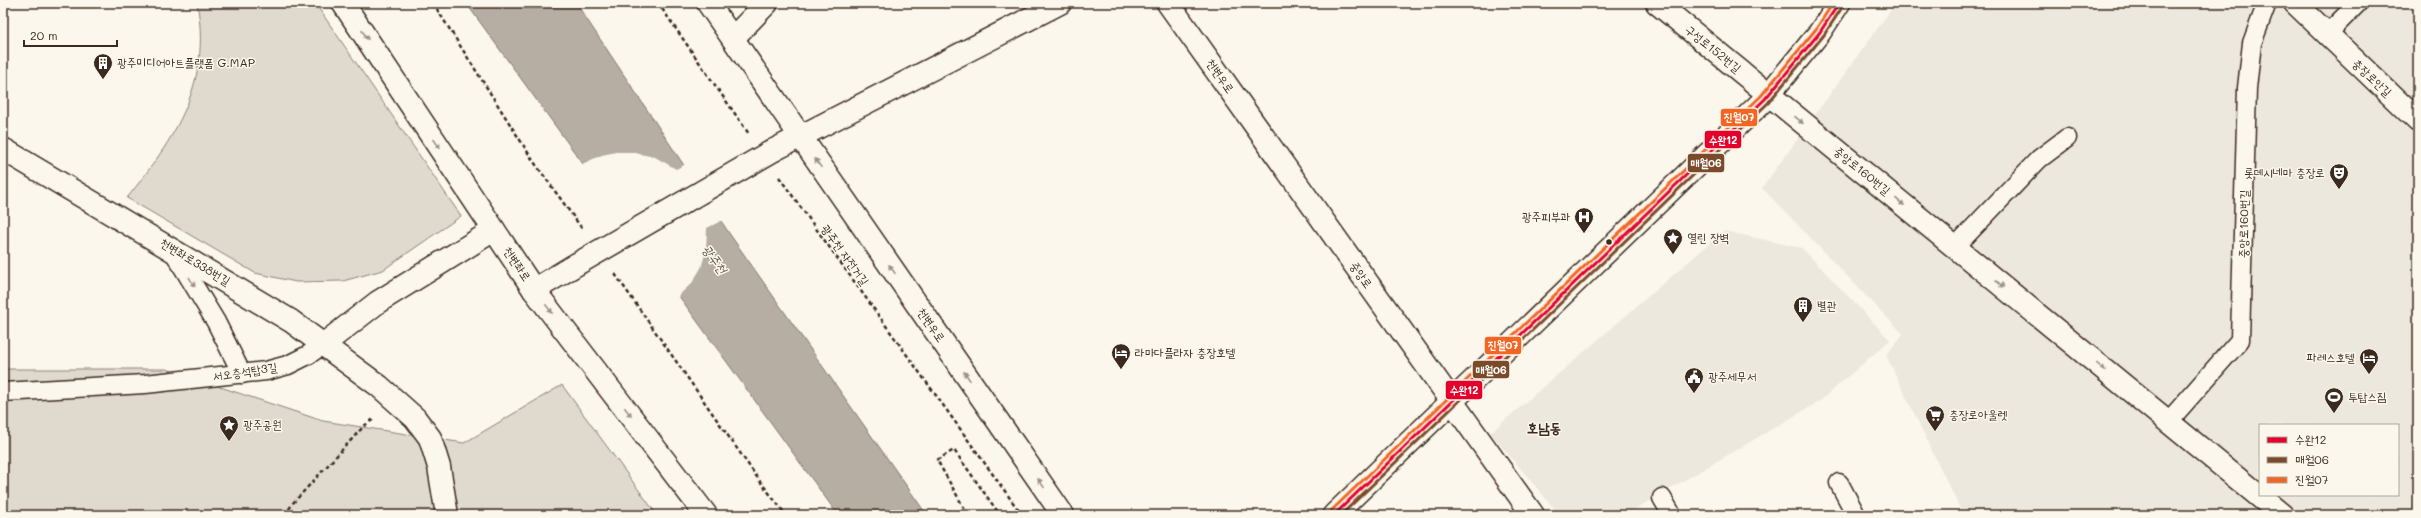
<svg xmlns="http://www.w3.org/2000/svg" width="2421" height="518" viewBox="0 0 2421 518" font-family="Mali,'Poor Story',sans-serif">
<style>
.built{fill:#ede8dd;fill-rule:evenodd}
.green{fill:#dfd9ce;stroke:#8d8276}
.water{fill:#b6aea2;stroke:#85796d}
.pier{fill:#fbf7ec}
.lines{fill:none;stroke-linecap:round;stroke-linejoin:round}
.lane-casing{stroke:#3b2a1e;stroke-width:21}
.street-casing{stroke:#3b2a1e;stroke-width:25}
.secondary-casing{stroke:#3b2a1e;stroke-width:25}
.path{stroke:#3b2a1e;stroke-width:2.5;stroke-dasharray:4 3;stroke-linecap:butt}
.lane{stroke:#fbf7ec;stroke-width:18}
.street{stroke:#fbf7ec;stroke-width:22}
.secondary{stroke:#fbf7ec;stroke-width:22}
.street-bridge-casing{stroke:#3b2a1e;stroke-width:25;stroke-linecap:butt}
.street-bridge{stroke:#fbf7ec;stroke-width:22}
.bus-1-casing{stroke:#fbf7ec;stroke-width:6}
.bus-2-casing{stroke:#fbf7ec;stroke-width:6}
.bus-3-casing{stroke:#fbf7ec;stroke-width:6}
.bus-1{stroke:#e4002b;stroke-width:3}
.bus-2{stroke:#7a4b2a;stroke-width:3}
.bus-3{stroke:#f26522;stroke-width:3}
.oneway{fill:#9b9085}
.bus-dot{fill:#3b2a1e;stroke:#fbf7ec;stroke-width:1.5}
.labels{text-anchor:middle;stroke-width:3;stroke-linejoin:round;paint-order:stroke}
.street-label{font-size:12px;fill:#3b2a1e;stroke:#fbf7ec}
.poi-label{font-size:12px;fill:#3b2a1e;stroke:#fbf7ec;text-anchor:start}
.water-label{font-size:13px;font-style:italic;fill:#605246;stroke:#fbf7ec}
.quarter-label{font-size:14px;font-weight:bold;fill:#3b2a1e;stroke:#fbf7ec}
.line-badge{stroke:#fbf7ec;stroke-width:1.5}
.badge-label{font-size:11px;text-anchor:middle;font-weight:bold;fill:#fff}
</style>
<rect width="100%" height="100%" fill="#fbf7ec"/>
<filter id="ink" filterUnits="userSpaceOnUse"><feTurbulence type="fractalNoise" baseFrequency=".025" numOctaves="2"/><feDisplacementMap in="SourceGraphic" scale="8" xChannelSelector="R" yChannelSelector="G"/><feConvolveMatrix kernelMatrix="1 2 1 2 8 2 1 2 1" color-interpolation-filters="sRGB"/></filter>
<g filter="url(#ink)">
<g class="built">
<path d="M1896,3H2418V515H1963L1886,355L1903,334L1762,188ZM2260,425H2398V495H2260Z"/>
<polygon points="1724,231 1802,248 1890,340 1820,401 1625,515 1560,515 1490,433"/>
</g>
<g class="green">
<path d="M197,3H315L461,216L383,270L343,281L296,282L255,273L127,198C175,138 212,83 197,3Z"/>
<polygon points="3,369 166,369 323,421 464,443 562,385 657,515 3,515"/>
</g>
<polygon class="water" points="466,3 576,3 731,236 927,515 838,515"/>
<polygon class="pier" points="616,152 630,152 655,157 676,169 686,164 723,220 707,228 706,251 701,268 692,283 676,298 580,165 602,155"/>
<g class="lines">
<defs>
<g id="lane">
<polyline points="2326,35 2358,3"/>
<polyline points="1955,247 2039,159 2067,138"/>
<polyline points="172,249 216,322 242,374"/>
<polyline points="3,392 145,384 266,371 288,365 308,355 324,344"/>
<polyline points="2168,422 2240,340 2247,88 2252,43 2267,3"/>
<polyline points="1839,483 1856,515"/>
<polyline points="1662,498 1672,515"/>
</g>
<g id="street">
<polyline points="1168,3 1533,515"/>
<polyline points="1657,3 2282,515"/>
<polyline points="2295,3 2418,121"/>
<polyline points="733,38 767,3"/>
<polyline points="3,149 291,321 379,386 415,418 430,438 439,467 447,515"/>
<polyline points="774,150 1060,3"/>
<polyline points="534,290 577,264"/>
<polyline points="324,344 378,302 494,230"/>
</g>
<g id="secondary">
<polyline points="343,3 534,290 706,515"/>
<polyline points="708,3 1063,515"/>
<polyline points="1334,515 1765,99 1820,32 1839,3"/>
</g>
</defs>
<use href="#lane" class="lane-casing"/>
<use href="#street" class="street-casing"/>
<use href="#secondary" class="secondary-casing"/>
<g class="path">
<polyline points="433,3 534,162 583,230"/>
<polyline points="658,3 749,134"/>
<polyline points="779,177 1022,515"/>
<polyline points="615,274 759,480 786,515"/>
<polyline points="285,515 293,503 364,426 375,418"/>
<polyline points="968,515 937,460 954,450 1000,515"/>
</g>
<use href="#lane" class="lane"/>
<use href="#street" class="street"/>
<use href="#secondary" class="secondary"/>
<defs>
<polyline id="street-bridge" points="577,264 774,150"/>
</defs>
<use href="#street-bridge" class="street-bridge-casing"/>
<use href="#street-bridge" class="street-bridge"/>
<defs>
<polyline id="bus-1" points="1334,515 1765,99 1820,32 1839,3"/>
<polyline id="bus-2" points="1341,515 1768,103 1824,35 1843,6"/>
<polyline id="bus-3" points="1331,511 1761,96 1816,29 1833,3"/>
</defs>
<use href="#bus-1" class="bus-1-casing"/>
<use href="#bus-2" class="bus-2-casing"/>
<use href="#bus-3" class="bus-3-casing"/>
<use href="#bus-1" class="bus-1"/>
<use href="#bus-2" class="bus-2"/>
<use href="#bus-3" class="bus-3"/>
</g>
<defs><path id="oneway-solid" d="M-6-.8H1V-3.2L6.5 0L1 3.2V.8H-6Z"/></defs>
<g class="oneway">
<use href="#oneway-solid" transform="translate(365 35) rotate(56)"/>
<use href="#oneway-solid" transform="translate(1799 120) rotate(40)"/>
<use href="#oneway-solid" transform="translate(437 144) rotate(56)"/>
<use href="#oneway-solid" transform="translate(818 163) rotate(-125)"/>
<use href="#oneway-solid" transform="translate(1900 202) rotate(39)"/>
<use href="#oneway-solid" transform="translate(892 269) rotate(-125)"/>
<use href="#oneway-solid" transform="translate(192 282) rotate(59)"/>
<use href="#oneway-solid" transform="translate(2000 284) rotate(39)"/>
<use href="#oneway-solid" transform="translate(549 309) rotate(53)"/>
<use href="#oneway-solid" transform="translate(2101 367) rotate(39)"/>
<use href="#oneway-solid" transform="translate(967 376) rotate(-125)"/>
<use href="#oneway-solid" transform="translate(628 412) rotate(53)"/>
<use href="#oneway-solid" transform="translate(1041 483) rotate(-125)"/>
</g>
</g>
<defs>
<symbol id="building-pin" viewBox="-11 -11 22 30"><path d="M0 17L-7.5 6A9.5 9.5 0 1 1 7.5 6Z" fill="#3b2a1e" stroke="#fbf7ec"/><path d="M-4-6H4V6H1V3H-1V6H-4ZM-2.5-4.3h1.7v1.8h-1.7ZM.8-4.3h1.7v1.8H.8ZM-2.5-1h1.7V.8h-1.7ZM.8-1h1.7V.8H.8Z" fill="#fff"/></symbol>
<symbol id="theatre-pin" viewBox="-11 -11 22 30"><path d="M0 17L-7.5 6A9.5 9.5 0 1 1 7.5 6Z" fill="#3b2a1e" stroke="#fbf7ec"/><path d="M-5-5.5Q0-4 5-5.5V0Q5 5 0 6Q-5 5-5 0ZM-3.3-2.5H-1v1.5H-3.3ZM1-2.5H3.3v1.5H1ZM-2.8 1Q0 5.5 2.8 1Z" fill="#fff"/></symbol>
<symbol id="hospital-pin" viewBox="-11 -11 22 30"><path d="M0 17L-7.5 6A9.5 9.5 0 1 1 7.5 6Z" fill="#3b2a1e" stroke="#fbf7ec"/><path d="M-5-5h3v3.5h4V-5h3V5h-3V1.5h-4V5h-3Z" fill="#fff"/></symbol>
<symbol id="sight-pin" viewBox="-11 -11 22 30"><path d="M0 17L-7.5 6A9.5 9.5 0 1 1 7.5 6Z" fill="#3b2a1e" stroke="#fbf7ec"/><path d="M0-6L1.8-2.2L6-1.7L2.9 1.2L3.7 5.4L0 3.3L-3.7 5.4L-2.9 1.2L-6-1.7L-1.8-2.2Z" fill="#fff"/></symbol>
<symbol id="hotel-pin" viewBox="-11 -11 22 30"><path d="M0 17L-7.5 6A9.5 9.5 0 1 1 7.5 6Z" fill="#3b2a1e" stroke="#fbf7ec"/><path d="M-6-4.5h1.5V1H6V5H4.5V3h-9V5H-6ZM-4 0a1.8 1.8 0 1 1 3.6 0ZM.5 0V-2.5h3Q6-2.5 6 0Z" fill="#fff"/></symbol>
<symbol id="civic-pin" viewBox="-11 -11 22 30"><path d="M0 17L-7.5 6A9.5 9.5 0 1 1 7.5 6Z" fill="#3b2a1e" stroke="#fbf7ec"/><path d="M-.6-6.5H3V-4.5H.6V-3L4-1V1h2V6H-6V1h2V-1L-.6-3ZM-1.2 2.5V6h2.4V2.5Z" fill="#fff"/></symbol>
<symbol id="stadium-pin" viewBox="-11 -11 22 30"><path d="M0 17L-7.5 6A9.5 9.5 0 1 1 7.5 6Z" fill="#3b2a1e" stroke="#fbf7ec"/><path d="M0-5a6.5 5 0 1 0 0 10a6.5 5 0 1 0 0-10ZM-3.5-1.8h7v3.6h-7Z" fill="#fff"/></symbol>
<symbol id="supermarket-pin" viewBox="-11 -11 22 30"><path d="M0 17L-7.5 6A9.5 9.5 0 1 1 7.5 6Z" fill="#3b2a1e" stroke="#fbf7ec"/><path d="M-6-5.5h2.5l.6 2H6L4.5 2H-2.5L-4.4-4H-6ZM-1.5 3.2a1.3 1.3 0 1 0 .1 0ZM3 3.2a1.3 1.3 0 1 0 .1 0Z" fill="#fff"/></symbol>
</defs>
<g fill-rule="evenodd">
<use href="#building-pin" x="92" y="52" width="22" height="30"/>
<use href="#theatre-pin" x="2328" y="162" width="22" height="30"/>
<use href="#hospital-pin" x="1573" y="206" width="22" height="30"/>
<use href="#sight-pin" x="1662" y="227" width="22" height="30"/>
<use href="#building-pin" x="1792" y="295" width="22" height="30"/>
<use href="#hotel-pin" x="1110" y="342" width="22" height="30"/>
<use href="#hotel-pin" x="2358" y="347" width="22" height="30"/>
<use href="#civic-pin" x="1683" y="366" width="22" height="30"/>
<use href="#stadium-pin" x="2323" y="386" width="22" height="30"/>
<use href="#supermarket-pin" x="1924" y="404" width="22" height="30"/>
<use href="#sight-pin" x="218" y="414" width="22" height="30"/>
</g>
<circle class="bus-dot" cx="1609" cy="242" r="3.5"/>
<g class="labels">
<g class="street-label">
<text transform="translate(1713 49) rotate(39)" y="4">구성로152번길</text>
<text transform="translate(1220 76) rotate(55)" y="4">천변우로</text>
<text transform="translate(2372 78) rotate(43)" y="4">충장로안길</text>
<text transform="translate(1862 171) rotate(39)" y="4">중앙로160번길</text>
<text transform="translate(2244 224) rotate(-89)" y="4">중앙로160번길</text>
<text transform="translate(845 255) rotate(54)" y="4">광주천 자전거길</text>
<text transform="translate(195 262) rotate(31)" y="4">천변좌로338번길</text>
<text transform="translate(517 264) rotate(56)" y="4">천변좌로</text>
<text transform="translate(1361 275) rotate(55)" y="4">중앙로</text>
<text transform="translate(931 325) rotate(55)" y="4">천변우로</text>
<text transform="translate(245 372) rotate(-9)" y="4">서오층석탑3길</text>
</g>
<g class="poi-label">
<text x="117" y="67">광주미디어아트플랫폼 G.MAP</text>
<text x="2325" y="177" text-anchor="end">롯데시네마 충장로</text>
<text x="1570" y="221" text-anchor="end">광주피부과</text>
<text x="1687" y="242">열린 장벽</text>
<text x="1817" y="310">별관</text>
<text x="1135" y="357">라마다플라자 충장호텔</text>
<text x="2355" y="362" text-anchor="end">파레스호텔</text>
<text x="1708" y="381">광주세무서</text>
<text x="2348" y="401">투탑스짐</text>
<text x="1949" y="419">충장로아울렛</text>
<text x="243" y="429">광주공원</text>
</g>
<g class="water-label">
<text transform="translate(715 259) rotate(54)" y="5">광주천</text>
</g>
<g class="quarter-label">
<text x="1544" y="433">호남동</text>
</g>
</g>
<g class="line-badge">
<rect x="1720" y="108" width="38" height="19" rx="4" fill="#f26522"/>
<rect x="1704" y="130" width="38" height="19" rx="4" fill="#e4002b"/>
<rect x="1687" y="153" width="38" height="20" rx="4" fill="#7a4b2a"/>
<rect x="1484" y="336" width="38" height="19" rx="4" fill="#f26522"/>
<rect x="1472" y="360" width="38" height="19" rx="4" fill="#7a4b2a"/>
<rect x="1445" y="380" width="38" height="20" rx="4" fill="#e4002b"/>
</g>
<g class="badge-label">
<text x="1739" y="121">진월07</text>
<text x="1723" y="144">수완12</text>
<text x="1706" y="167">매월06</text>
<text x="1503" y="349">진월07</text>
<text x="1491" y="374">매월06</text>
<text x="1464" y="394">수완12</text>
</g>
<rect width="2421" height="518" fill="none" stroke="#fbf7ec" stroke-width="16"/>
<rect x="8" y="8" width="2405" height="502" fill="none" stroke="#3b2a1e" stroke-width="1.5" filter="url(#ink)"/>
<rect x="2259" y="424" width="140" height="72" fill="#fbf7ec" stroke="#aea59a"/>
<rect x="2267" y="437" width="20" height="6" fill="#e4002b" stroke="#aea59a"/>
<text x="2295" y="444" font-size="12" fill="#3b2a1e">수완12</text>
<rect x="2267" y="457" width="20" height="6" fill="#7a4b2a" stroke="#aea59a"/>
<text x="2295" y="464" font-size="12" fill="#3b2a1e">매월06</text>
<rect x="2267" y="477" width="20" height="6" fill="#f26522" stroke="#aea59a"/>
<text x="2295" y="484" font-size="12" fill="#3b2a1e">진월07</text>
<path d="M24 40v6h93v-6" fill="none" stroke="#3b2a1e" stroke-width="2"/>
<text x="30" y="40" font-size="12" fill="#3b2a1e" stroke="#fbf7ec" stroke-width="3" paint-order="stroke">20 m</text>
</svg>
